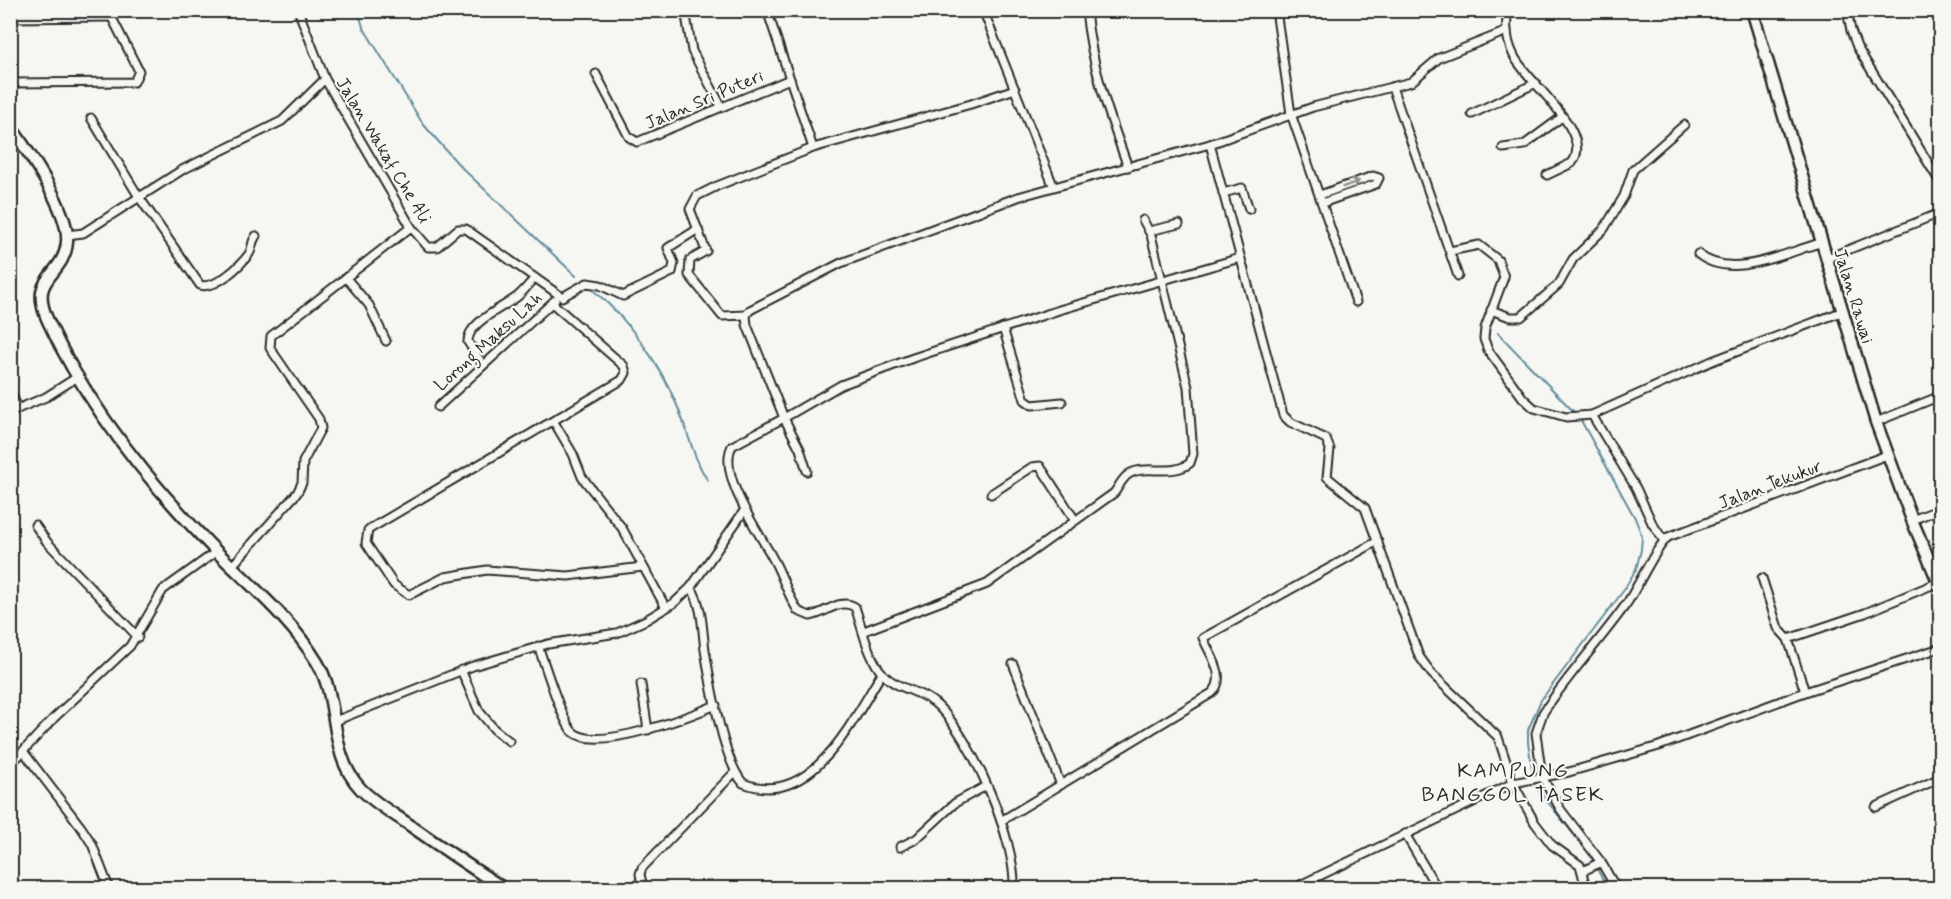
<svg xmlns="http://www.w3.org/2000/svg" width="1951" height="899" viewBox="0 0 1951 899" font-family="Mynerve,sans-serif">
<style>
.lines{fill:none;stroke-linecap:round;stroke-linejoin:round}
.stream{stroke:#638d9e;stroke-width:2}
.street-casing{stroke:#2b2b2b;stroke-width:11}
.secondary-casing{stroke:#2b2b2b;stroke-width:15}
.street{stroke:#f6f6f2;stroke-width:7}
.secondary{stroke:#f6f6f2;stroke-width:10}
.oneway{stroke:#90908e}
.labels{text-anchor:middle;stroke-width:4.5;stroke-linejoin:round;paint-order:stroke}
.street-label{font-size:18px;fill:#2b2b2b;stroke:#f6f6f2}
.quarter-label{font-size:21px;letter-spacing:1.5px;fill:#2b2b2b;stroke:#f6f6f2}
</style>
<rect width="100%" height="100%" fill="#f6f6f2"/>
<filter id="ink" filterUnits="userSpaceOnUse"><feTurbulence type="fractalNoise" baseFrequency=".0167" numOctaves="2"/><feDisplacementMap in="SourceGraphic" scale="12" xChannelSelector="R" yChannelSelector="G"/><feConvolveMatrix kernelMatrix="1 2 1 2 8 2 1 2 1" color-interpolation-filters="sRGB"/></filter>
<g filter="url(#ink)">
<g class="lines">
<g class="stream">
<polyline points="358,10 363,27 423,124 460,166 576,276"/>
<path d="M593,290C628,319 658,361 676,403C687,428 693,458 708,481"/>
<polyline points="1498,333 1575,413"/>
<polyline points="1579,417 1635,518 1642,536 1641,550 1636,569 1624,590 1541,700 1528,730 1528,743 1535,786 1590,855 1607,888"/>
</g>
<defs>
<g id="street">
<polyline points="298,10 325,79 411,227 428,247 437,247 458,229 466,229 562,297 587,283 600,285 623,296 672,272 674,263 668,248 698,229"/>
<polyline points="685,10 692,51 721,106"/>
<polyline points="767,10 813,148"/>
<polyline points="983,10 1053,185"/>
<path d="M1086,10C1091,65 1109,115 1128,167"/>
<polyline points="1276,10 1291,114 1356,302"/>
<path d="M1508,10C1505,26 1507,42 1514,56C1527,82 1595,133 1572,163L1547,175"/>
<polyline points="1847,10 1851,31 1857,47 1940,182"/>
<polyline points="10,18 111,17"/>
<polyline points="596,74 629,137 637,142 790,79"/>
<polyline points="10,83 134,82 139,71 108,10"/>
<polyline points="1392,87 1458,276"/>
<polyline points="1472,114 1536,83"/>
<path d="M91,118L139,197L200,285C215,290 240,266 249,254C253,248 251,242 256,236"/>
<polyline points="1210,144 1283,415 1290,422 1326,439 1330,449 1327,477 1365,508 1419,656 1432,674 1498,737 1513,783 1535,823 1552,845 1580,865 1586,888"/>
<polyline points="1503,148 1524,145 1562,117"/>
<polyline points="1223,193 1242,188 1249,209"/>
<polyline points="1320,195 1373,176 1379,178 1376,184 1322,203"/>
<polyline points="1149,231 1179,224"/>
<polyline points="67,235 83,233 182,170 282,121 325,79"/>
<polyline points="1450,251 1479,245 1498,260 1504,277 1485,328 1484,339 1488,350 1523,398 1534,408 1566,417 1592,415 1712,361 1841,312"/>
<path d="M1698,254C1731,281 1784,253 1820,243"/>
<polyline points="1825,259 1940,213"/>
<polyline points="346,278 369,305 386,341"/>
<polyline points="552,303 624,366 626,373 622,380 368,530 366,543 394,585 409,595 445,577 487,570 568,576 643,567"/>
<polyline points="1491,310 1510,317 1521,317 1559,284 1573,259 1604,229 1624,196 1633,170 1684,125"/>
<polyline points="746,315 722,316 689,275 690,260 706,251 690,209 697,196 717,186 813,148 971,104 1015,89"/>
<polyline points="1003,328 1025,400 1032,405 1062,402"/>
<path d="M483,365L468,342C467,322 505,307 518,296C524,291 529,284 535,278"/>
<polyline points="10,390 18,409"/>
<polyline points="438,407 555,300"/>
<polyline points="10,412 46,397 79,376"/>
<polyline points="1592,415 1636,488 1652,523 1664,541"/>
<polyline points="554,422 573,454 582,477 622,528 666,608"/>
<polyline points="1876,422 1940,396"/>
<polyline points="807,471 800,449 784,418 841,385 913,358 1059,310 1240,258"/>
<polyline points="991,494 1032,467 1040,466 1075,520"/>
<polyline points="1912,520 1940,509"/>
<polyline points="35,525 47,542 138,637"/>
<polyline points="232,566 297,493 302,483 303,462 321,428 319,419 270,348 271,336 411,227"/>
<polyline points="1762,578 1778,628 1788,639 1865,613 1939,582"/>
<path d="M691,587C703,607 702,628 705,650C710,682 723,760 743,783C811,810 853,720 882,673"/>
<path d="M864,631L987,584L1114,493C1119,487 1122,478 1129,474C1144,464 1173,477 1190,463L1193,454L1188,387L1151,235L1143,220"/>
<polyline points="1788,639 1805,692"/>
<path d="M538,646C545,664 562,722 573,732C597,753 690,716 716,705"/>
<polyline points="1013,664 1061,785"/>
<polyline points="461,670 479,711 494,729 509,741"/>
<polyline points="641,684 648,730"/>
<polyline points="335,721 473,666 548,644 617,633 646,620 674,603 691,587 744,511"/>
<polyline points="23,751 81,827 92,844 109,888"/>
<polyline points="10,765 54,718 130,646 163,590 217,551"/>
<polyline points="1876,807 1940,778"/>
<path d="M1001,821L1212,693C1228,677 1210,655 1203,638L1378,541"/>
<polyline points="1405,834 1437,888"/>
<polyline points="900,847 916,839 955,803 986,786"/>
<polyline points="1583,871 1601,862"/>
<polyline points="643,888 640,874 642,868 734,773"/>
<path d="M1014,888C1016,840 973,740 938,706C922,690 897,690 883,674C868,658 862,627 855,607C840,597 825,614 810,616L798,611C787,594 782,574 772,557C759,532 717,474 732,446L784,418L747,325L746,315L750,310L841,263L1018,197L1210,144L1313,107L1411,82L1439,58L1507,31"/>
<polyline points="1294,888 1513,783 1569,772 1659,746 1805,692 1940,648"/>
<path d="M1616,888L1601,862L1561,810L1542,777L1536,733L1543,713C1568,675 1600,641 1627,603C1639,585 1654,550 1668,537L1887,455"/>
</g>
<g id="secondary">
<polyline points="1752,10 1876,422 1912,520 1940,586"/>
<path d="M10,126C28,151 70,212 67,242C64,278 27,275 48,321C88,408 150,484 216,551C251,586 291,619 317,662C341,702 327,752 360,788C374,803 394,814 411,826C441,847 472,868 503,888"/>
</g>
</defs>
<use href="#street" class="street-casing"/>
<use href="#secondary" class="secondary-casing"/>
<use href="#street" class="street"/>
<use href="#secondary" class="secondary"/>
</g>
<defs><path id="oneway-shaft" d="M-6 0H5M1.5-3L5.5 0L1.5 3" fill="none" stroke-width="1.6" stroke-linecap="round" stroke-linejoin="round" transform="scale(1.5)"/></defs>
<use class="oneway" href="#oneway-shaft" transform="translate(1351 184) rotate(-20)"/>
</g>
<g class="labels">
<g class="street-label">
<text transform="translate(704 99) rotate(-23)" y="6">Jalan Sri Puteri</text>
<text transform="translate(384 150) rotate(59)" y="6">Jalan Wakaf Che Ali</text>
<text transform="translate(1854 296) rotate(73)" y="6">Jalan Rawai</text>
<text transform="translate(488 341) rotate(-42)" y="6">Lorong Maksu Lah</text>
<text transform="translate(1770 484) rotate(-21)" y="6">Jalan Tekukur</text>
</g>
<g class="quarter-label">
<text x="1513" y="777">KAMPUNG<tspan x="1513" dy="24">BANGGOL TASEK</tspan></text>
</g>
</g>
<rect width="1951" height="899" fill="none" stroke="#f6f6f2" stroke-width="36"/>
<rect x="18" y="18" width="1915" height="863" fill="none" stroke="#2b2b2b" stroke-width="2" filter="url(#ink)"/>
</svg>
